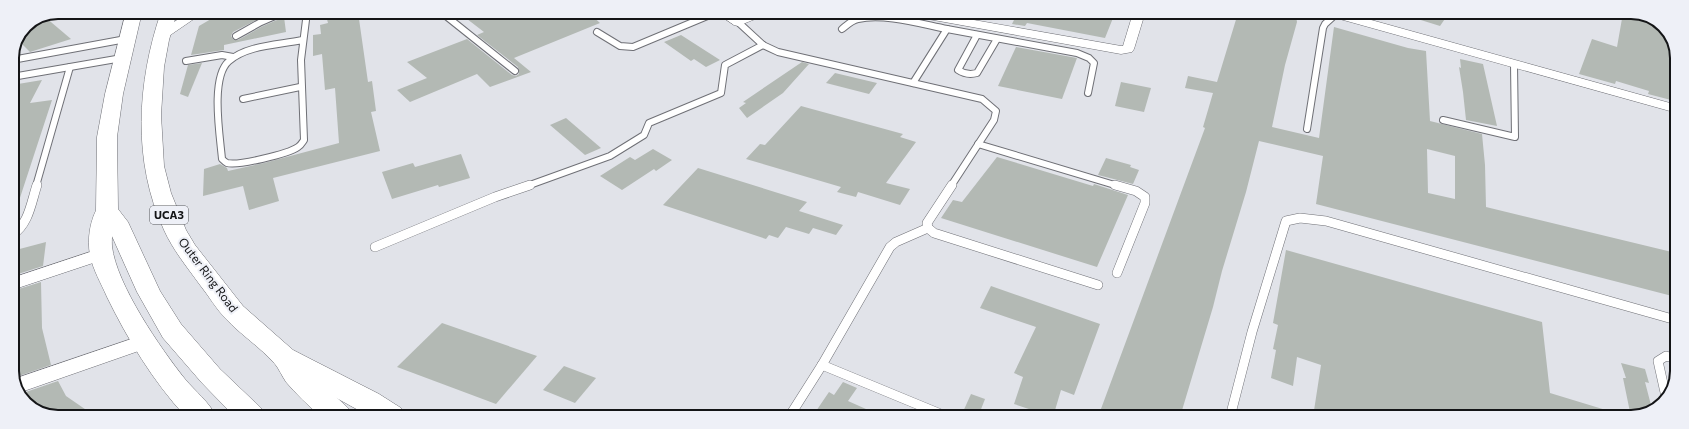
<svg xmlns="http://www.w3.org/2000/svg" width="1689" height="429" viewBox="0 0 1689 429" font-family="Commissioner,sans-serif">
<style>
.building{fill:#b3b9b4;fill-rule:evenodd}
.lines{fill:none;stroke-linecap:round;stroke-linejoin:round}
.lane-far1-casing{stroke:#6f7076;stroke-width:8}
.lane-casing{stroke:#6f7076;stroke-width:10}
.street-casing{stroke:#6f7076;stroke-width:1}
.secondary-casing{stroke:#6f7076;stroke-width:1}
.primary-casing{stroke:#6f7076;stroke-width:1}
.lane-far1{stroke:#fff;stroke-width:6}
.lane{stroke:#fff;stroke-width:9}
.street{fill:#fff;fill-rule:evenodd}
.secondary{fill:#fff;fill-rule:evenodd}
.primary{fill:#fff;fill-rule:evenodd}
.labels{text-anchor:middle;stroke-width:4;stroke-linejoin:round;paint-order:stroke}
.shield{fill:#eef0f7;stroke:#55575a;stroke-width:1}
.shield-label{font-size:11px;font-weight:bold;fill:#141517}
.street-label{font-size:12px;fill:#141517;stroke:#eef0f7}
.rim{fill:none;stroke:#141517;stroke-width:2}
</style>
<rect width="100%" height="100%" fill="#e1e3e9"/>
<g class="building">
<polygon points="223,12 272,12 233,32 231,36 234,40 238,40 263,26 284,17 286,32 224,45 224,50 191,55 199,26"/>
<polygon points="325,12 358,12 368,82 372,81 376,111 371,112 380,151 273,178 279,201 249,210 243,186 203,196 204,169 220,164 227,168 228,171 264,163 339,143 335,88 325,90 322,54 313,56 313,35 321,34 320,25 328,23"/>
<polygon points="458,12 588,12 600,23 514,58 531,72 490,87 477,74 410,102 397,90 427,78 407,62 467,39 512,75 516,76 519,74 518,67 477,35 484,32"/>
<polygon points="1007,13 1115,13 1105,38 1027,23 1025,26 1012,24 1014,20 1007,19"/>
<path d="M1238,13H1286L1296,16L1297,22L1285,65L1272,127L1319,138L1334,27L1408,48L1426,51L1430,121L1482,134L1485,165L1486,207L1676,253V297L1316,204L1323,156L1259,141L1246,192L1222,271L1213,307L1180,417H1098L1205,128L1203,127L1213,93L1185,88L1188,76L1217,82ZM1427,149L1455,156V199L1428,193Z"/>
<polygon points="1408,13 1449,13 1440,26 1408,16"/>
<polygon points="1623,13 1640,13 1666,28 1677,55 1677,85 1673,84 1671,100 1648,94 1649,91 1616,81 1615,84 1579,74 1592,39 1617,47"/>
<polygon points="45,17 71,39 30,52 19,41 26,25"/>
<polygon points="681,35 720,60 706,67 694,59 691,61 664,42"/>
<polygon points="1016,47 1077,58 1062,99 998,86"/>
<polygon points="1460,59 1483,64 1497,126 1466,120 1463,92 1459,67 1461,68"/>
<polygon points="802,62 809,64 783,93 747,118 739,108 746,103 743,102"/>
<polygon points="202,63 188,97 180,94 188,65"/>
<polygon points="835,73 877,83 869,94 826,83"/>
<polygon points="42,80 30,103 52,100 15,213 12,213 12,85"/>
<polygon points="1121,82 1151,88 1144,112 1115,106"/>
<polygon points="801,106 903,134 900,137 916,142 886,183 910,189 900,205 858,192 856,197 837,192 841,187 746,159 760,144 765,145"/>
<polygon points="566,118 601,148 585,155 550,125"/>
<polygon points="653,149 672,160 656,171 654,169 622,190 600,176 630,157 635,160"/>
<polygon points="461,154 470,178 439,187 438,185 392,199 382,172 413,163 415,167"/>
<polygon points="997,157 1093,186 1094,184 1128,195 1097,267 941,218 953,200 962,202"/>
<polygon points="1106,158 1131,165 1130,167 1139,170 1133,184 1098,175"/>
<polygon points="698,168 807,202 799,211 843,225 836,235 813,228 809,234 786,227 778,238 769,235 766,239 663,205"/>
<polygon points="46,242 43,266 12,276 12,251"/>
<polygon points="1286,250 1542,322 1550,393 1619,414 1619,417 1313,417 1321,365 1297,357 1293,386 1271,378 1276,350 1273,349 1278,325 1273,323"/>
<polygon points="41,282 42,328 51,365 13,378 12,291"/>
<polygon points="991,286 1100,324 1074,395 1061,390 1053,417 1014,404 1023,377 1014,373 1036,327 980,308"/>
<polygon points="442,323 537,356 496,404 397,367"/>
<polygon points="1621,363 1645,369 1649,383 1645,382 1652,409 1631,417 1623,378 1626,378"/>
<polygon points="564,366 596,378 575,403 543,390"/>
<polygon points="58,381 66,396 95,416 49,416 24,401 20,394"/>
<polygon points="843,382 857,388 848,401 884,417 812,417 829,392 834,395"/>
<polygon points="971,394 985,399 978,417 969,417 962,414"/>
</g>
<g class="lines">
<defs>
<g id="lane-far1">
<polyline points="441,12 515,71"/>
<polyline points="738,22 763,45 778,52 982,99 996,111 994,120 951,186"/>
<path d="M842,29C847,25 852,20 858,19C884,13 921,24 947,29"/>
<polyline points="597,32 620,46 633,47 717,12"/>
<path d="M977,35L958,70C964,74 970,75 977,73L997,39"/>
<polyline points="236,36 261,22 284,12"/>
<path d="M302,40C279,45 247,45 229,61C210,77 220,136 222,159C224,161 225,162 227,163C238,166 288,154 298,147C301,145 302,143 304,140L301,60L307,12"/>
<polyline points="12,60 126,39"/>
<polyline points="186,61 222,55 233,57"/>
<polyline points="12,77 122,58"/>
<polyline points="913,83 947,29 1077,53 1089,58 1094,63 1088,93"/>
<polyline points="243,99 300,87"/>
<polyline points="1443,120 1515,137 1514,64"/>
<polyline points="1307,129 1323,28 1325,24 1336,14"/>
<polyline points="978,144 1118,186"/>
<polyline points="36,186 70,67"/>
<polyline points="527,186 610,156 644,135 649,123 721,93 725,65 763,45"/>
</g>
<g id="lane">
<polyline points="1115,185 1136,191 1145,197 1145,203 1117,273"/>
<polyline points="928,228 934,233 1098,285"/>
<path d="M12,235C29,224 31,203 37,185"/>
<polyline points="375,247 495,197 530,185"/>
<polyline points="822,365 948,417"/>
<polyline points="1666,397 1658,361 1666,356 1676,359"/>
<polyline points="789,417 822,365 890,247 896,242 928,228 927,223 952,185"/>
<polyline points="1230,417 1252,332 1286,221 1300,218 1326,221 1676,320"/>
</g>
<g id="street">
<polygon points="190,12 204,12 166,38 158,38 156,35 158,32"/>
<polygon points="715,12 730,12 739,17 750,12 767,12 765,15 738,26 734,25"/>
<polygon points="911,13 934,13 1121,46 1123,46 1133,13 1145,13 1134,49 1132,52 1121,54 917,17 913,16"/>
<polygon points="1327,13 1346,13 1677,105 1677,113 1329,16"/>
<polygon points="102,248 108,250 110,254 108,258 12,290 12,278"/>
<polygon points="143,335 150,337 152,342 150,347 24,391 20,393 14,379"/>
</g>
<g id="secondary">
<path d="M107,203L115,205L118,210C115,222 111,234 112,246C116,284 161,349 185,379C195,391 209,402 216,416H185C153,381 128,340 107,297C101,283 93,270 90,255C87,239 90,219 99,205Z"/>
<polygon points="284,347 293,350 379,394 401,408 405,416 369,416 275,364 271,357 275,350"/>
</g>
<g id="primary">
<polygon points="126,12 142,12 123,94 117,137 118,209 128,222 160,291 181,324 220,369 261,408 265,416 234,416 202,383 163,338 137,292 107,225 96,210 97,137 105,94"/>
<path d="M161,12H177L169,40L164,67L161,115L164,166L171,193L186,230L195,245L243,306L293,350L305,368L348,408L352,416H320C308,405 296,394 286,382C282,376 279,369 275,364C260,347 241,335 226,319C216,309 209,296 200,285C187,267 173,250 164,230C132,161 137,82 161,12Z"/>
</g>
</defs>
<use href="#lane-far1" class="lane-far1-casing"/>
<use href="#lane" class="lane-casing"/>
<use href="#street" class="street-casing"/>
<use href="#secondary" class="secondary-casing"/>
<use href="#primary" class="primary-casing"/>
<use href="#lane-far1" class="lane-far1"/>
<use href="#lane" class="lane"/>
<use href="#street" class="street"/>
<use href="#secondary" class="secondary"/>
<use href="#primary" class="primary"/>
</g>
<g class="labels">
<rect class="shield" x="150" y="206" width="38" height="18" rx="3"/>
<g class="shield-label">
<text x="169" y="219">UCA3</text>
</g>
<g class="street-label">
<text transform="translate(208 275) rotate(53)" y="4">Outer Ring Road</text>
</g>
</g>
<path d="M0 0H1689V429H0ZM58 19H1631A39 39 0 0 1 1670 58V371A39 39 0 0 1 1631 410H58A39 39 0 0 1 19 371V58A39 39 0 0 1 58 19Z" fill="#eef0f7" fill-rule="evenodd"/>
<path class="rim" d="M58 19H1631A39 39 0 0 1 1670 58V371A39 39 0 0 1 1631 410H58A39 39 0 0 1 19 371V58A39 39 0 0 1 58 19Z"/>
</svg>
